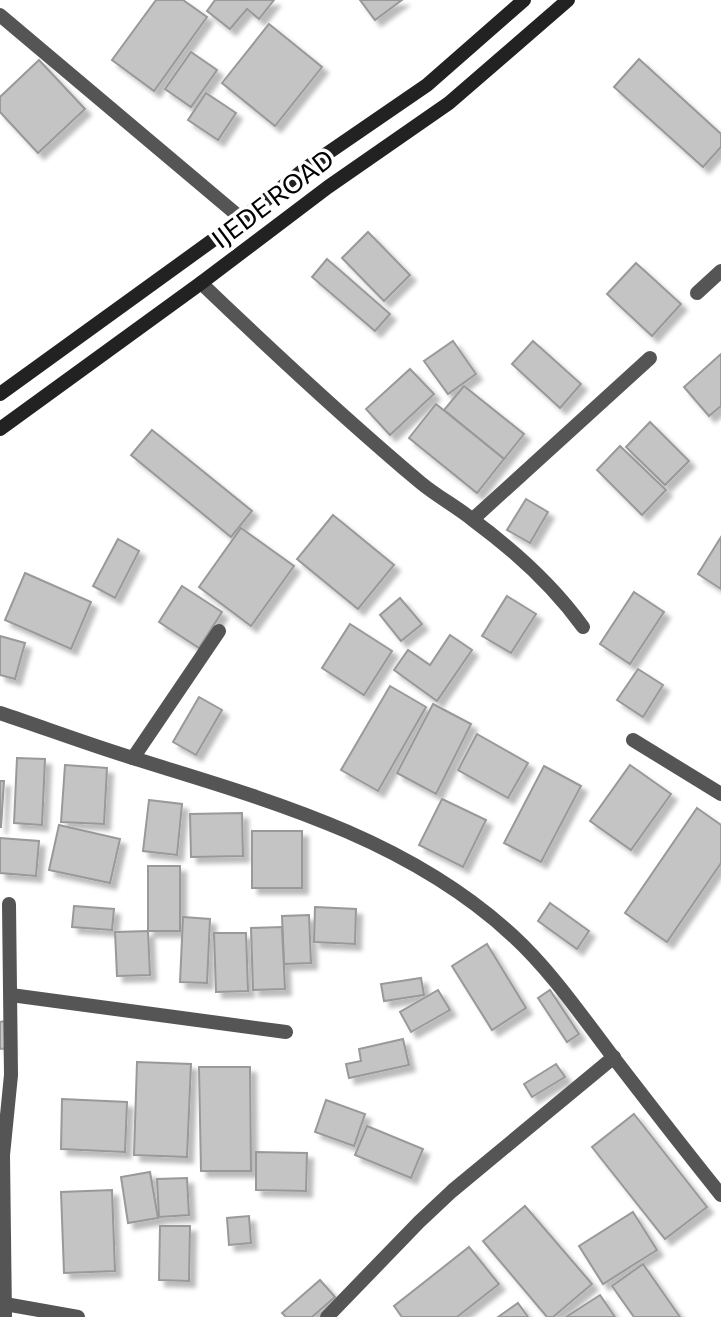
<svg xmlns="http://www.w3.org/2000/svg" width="721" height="1317" viewBox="0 0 721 1317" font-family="Commissioner,sans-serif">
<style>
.building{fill:#c4c4c4;stroke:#999;stroke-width:2;filter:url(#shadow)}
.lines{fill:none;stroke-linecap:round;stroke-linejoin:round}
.street{stroke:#555;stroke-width:14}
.secondary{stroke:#222;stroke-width:14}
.labels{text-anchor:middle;stroke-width:7;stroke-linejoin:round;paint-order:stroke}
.street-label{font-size:26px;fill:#000;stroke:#fff}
</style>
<defs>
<filter id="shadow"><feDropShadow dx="6" dy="6" stdDeviation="2" flood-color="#0004"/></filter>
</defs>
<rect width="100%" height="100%" fill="#fff"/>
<g class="building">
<polygon points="156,0 183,0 207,17 154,91 112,60"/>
<polygon points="215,0 274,0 259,19 247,9 230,29 207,11"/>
<polygon points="360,0 402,0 375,20"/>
<polygon points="269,24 322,67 275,126 222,83"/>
<polygon points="191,52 217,70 191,107 165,89"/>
<polygon points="639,59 721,134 721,147 703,167 614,87"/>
<polygon points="39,60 85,109 38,153 0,112 0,97"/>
<polygon points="206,93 236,113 218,140 188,120"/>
<polygon points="368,232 410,275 384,301 342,258"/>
<polygon points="327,259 390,314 375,331 312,277"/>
<polygon points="636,263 681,304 652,336 607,294"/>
<polygon points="453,341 476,374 448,394 424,361"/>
<polygon points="533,341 581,384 560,408 512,364"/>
<polygon points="721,354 721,406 709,416 684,387"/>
<polygon points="410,369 434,394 390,435 366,409"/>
<polygon points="464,386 524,434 504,459 444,410"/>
<polygon points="436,404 504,459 477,493 409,438"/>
<polygon points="650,422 689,461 665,485 626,447"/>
<polygon points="152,430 252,511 231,537 131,455"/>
<polygon points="620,446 666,490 642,515 597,470"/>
<polygon points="526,499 548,512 530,543 507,530"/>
<polygon points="333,515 394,565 358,609 297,559"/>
<polygon points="241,528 294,566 251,626 199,587"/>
<polygon points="721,537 721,589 698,574"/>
<polygon points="118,539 139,551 115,598 93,586"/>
<polygon points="25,573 91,602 71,649 5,620"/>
<polygon points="182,586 222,612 199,648 159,622"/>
<polygon points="634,592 664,612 630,664 600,644"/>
<polygon points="507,596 536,614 511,653 482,636"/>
<polygon points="400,598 422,624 401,641 380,615"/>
<polygon points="350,624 392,651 364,695 322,668"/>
<polygon points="450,635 472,650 437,701 394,670 408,650 430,665"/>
<polygon points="0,636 25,643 15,679 0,675"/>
<polygon points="638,669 663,685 643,717 617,700"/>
<polygon points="390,686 426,707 378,791 341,770"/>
<polygon points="199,697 222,710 196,755 173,742"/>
<polygon points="433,704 471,724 436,794 397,773"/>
<polygon points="477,734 528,763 508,798 458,770"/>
<polygon points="17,758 45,759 42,825 14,823"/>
<polygon points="65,765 107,768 104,824 61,822"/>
<polygon points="630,765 671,794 631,850 590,821"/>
<polygon points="544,766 581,786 541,862 504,843"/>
<polygon points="0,781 4,781 1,827 0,827"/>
<polygon points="442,799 486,820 463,867 419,845"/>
<polygon points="149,800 182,804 177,855 143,851"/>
<polygon points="697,808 721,825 721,863 667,942 625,913"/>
<polygon points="242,813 243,856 191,857 190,814"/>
<polygon points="59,825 120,839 110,883 49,870"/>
<rect x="252" y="831" width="50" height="57"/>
<polygon points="0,838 39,841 36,876 0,873"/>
<rect x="148" y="866" width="32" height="65"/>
<polygon points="550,903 589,931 577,949 538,921"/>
<polygon points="74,906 114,909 112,930 72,927"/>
<polygon points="315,907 356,909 355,944 314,942"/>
<polygon points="309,915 311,963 284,964 282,916"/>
<polygon points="183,917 210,919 207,983 180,982"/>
<polygon points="282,927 285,989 253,990 251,928"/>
<polygon points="148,931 150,975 117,976 115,932"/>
<polygon points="214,933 246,933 248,991 216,992"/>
<polygon points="487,944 526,1008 492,1030 452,966"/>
<polygon points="421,978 424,995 384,1001 381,984"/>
<polygon points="438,990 450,1010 411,1032 400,1012"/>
<polygon points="550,990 579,1034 567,1042 538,998"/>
<polygon points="5,1021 9,1048 0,1049 0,1022"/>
<polygon points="403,1039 409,1065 349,1078 346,1064 361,1061 359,1049"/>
<polygon points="137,1062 191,1064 187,1157 134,1155"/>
<polygon points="556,1064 565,1077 532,1097 524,1084"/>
<polygon points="199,1067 250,1067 251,1171 201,1171"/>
<polygon points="62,1099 127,1102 125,1152 61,1149"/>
<polygon points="326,1100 365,1114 354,1146 315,1132"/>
<polygon points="634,1114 707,1207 665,1239 592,1147"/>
<polygon points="367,1126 423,1149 411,1178 355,1155"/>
<polygon points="256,1152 307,1153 306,1191 256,1190"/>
<polygon points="150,1172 158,1218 128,1223 121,1177"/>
<polygon points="187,1178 189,1215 159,1217 157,1179"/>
<polygon points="112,1190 115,1271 64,1273 61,1192"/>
<polygon points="525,1206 592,1284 553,1317 547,1317 483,1241"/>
<polygon points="633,1212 657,1250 603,1284 579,1246"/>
<polygon points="249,1216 251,1243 229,1245 227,1218"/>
<polygon points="160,1226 190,1226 189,1281 159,1280"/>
<polygon points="469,1247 499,1284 457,1317 402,1317 394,1306"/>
<polygon points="643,1264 680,1317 634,1317 612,1286"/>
<polygon points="320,1280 335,1297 312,1317 286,1317 282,1313"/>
<polygon points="600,1295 615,1317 566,1317"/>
<polygon points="518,1303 528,1317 498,1317"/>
</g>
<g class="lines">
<g class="street">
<polyline points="0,15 242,219"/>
<path d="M201,283C273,352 345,419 421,483C438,497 457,507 473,520C515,551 552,584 583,627"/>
<polyline points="697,293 721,271"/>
<polyline points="473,519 650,358"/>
<path d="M0,713C45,728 90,745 136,759C268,800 407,838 512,935C550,970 579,1012 610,1053C647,1101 683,1148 721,1195"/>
<polyline points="633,740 721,794"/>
<polyline points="133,758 219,631"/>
<polyline points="11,995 286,1032"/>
<polyline points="5,1304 78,1317"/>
<polyline points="5,1317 3,1155 11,1075 9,904"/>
<polyline points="327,1317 419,1222 452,1191 614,1057"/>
</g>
<g class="secondary">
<polyline points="0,394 242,219 306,168 427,85 524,0"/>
<polyline points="0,429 201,283 328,187 449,103 568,0"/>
</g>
</g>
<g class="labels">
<g class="street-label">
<text transform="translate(273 199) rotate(-37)" y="9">IJEDE ROAD</text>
</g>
</g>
</svg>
